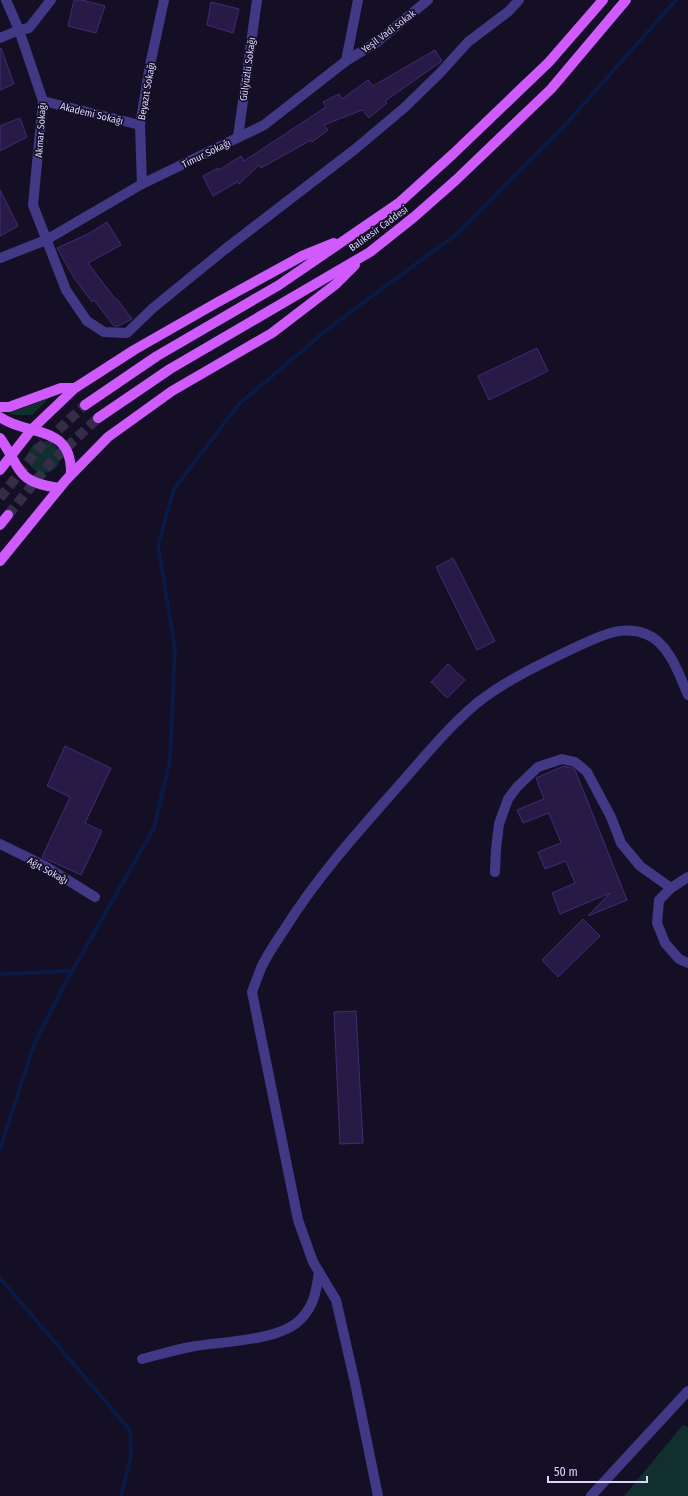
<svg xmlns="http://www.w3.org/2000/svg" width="688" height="1496" viewBox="0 0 688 1496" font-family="'Fira Sans Condensed',sans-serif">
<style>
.green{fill:#122f30}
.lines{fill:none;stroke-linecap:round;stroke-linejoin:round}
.stream{stroke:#091a44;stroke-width:4}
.building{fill:#271a47;stroke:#402c73}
.primary-tunnel{stroke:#332d47;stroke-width:10;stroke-dasharray:10 5;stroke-linecap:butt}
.street{stroke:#423986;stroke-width:10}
.primary{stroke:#cf5bff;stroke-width:10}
.labels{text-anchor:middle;stroke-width:3.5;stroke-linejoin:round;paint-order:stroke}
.street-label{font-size:10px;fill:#dcd4ff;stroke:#150f26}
</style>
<rect width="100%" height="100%" fill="#150f26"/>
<g class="green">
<polygon points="51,396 32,415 15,415 8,413 32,405"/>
<circle cx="44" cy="457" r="16"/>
<polygon points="683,1425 688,1427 688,1496 624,1496"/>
</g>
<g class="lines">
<g class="stream">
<polyline points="0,974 72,971"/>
<polyline points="0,1149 34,1044 62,989 154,828 170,760 175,649 158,545 174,489 239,404 329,328 458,233 566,124 676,0"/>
<polyline points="0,1278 130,1430 131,1456 121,1496"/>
</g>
</g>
<g class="building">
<polygon points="74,0 82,0 105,6 96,33 68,26"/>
<polygon points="211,2 239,9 233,33 207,25"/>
<polygon points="1,48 14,84 0,90 0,49"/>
<polygon points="435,50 442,61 385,101 387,103 369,118 362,110 324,125 328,130 312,142 311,140 261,168 259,165 239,184 237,182 213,196 203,176 218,168 219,170 241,156 244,161 326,107 323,102 339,94 342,99 368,80 373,86"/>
<polygon points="20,118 27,137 0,151 0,126"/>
<polygon points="0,190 18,226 0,236"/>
<polygon points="107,222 121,245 88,263 116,300 117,299 132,319 118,326 114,326 94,300 92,302 74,278 57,248 90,233"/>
<polygon points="537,348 548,371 489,400 478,376"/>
<polygon points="453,558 495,641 477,650 436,567"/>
<polygon points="448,664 465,680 447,698 431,682"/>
<polygon points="65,746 111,768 85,823 102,831 81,875 42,857 70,797 47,786"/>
<polygon points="564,766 572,768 575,770 627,900 588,916 610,893 560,914 552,893 575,883 566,861 545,869 538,852 561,843 549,813 523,823 517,810 544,799 536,778"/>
<polygon points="583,919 600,936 558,977 542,960"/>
<polygon points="356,1011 363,1143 340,1144 334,1012"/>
</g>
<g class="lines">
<g class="primary-tunnel">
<polyline points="0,498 38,449 85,405"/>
<polyline points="8,515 51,462 98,418"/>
</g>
<g class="street">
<polyline points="6,0 19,30 43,101 33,205 66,290 87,321 104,332 127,333 153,308 224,250 354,150 404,108 440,73 468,42 509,11 519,0"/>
<polyline points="0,38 19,30 29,28 51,0"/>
<polyline points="346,61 377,42 428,0"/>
<polyline points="43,101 140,125"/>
<polyline points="238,137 257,0"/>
<polyline points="142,184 140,125 150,65 164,0"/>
<polyline points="0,258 46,240 142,184 264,125 346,61 358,0"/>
<polyline points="0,844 45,866 95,897"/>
<polyline points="495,872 496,849 499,824 508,799 517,787 538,767 562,759 575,762 587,772 611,817 621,843 640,866 671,888"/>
<polyline points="688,877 671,888 659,900 657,923 665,943 679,959 688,963"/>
<path d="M142,1359C158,1355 174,1350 190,1347C220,1341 279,1342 301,1319C315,1304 316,1291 319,1272"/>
<path d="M378,1496L355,1383L336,1300L313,1262L298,1220L252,992C255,984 258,976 261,968C267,955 276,942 284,930C315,880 355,835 394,791C421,761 446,729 477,703C506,680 541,664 574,648C597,638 620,624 646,634C669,643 679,674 688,695"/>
<polyline points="591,1496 688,1391"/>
</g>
<g class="primary">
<polyline points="85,405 157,356 279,285 400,202 453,154 549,62 603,0"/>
<polyline points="0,407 9,407 61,388 75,388"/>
<path d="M0,417C28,437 72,423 71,474"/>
<polyline points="98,418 170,369 370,252 414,217 456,180 551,89 626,0"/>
<path d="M0,438C22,469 15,482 59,488"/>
<polyline points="0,470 32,429 75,388 134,350 218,302 302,256 334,243"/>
<polyline points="0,525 8,515"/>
<polyline points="0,561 66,480 108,437 172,391 272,333 336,284 355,265"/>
</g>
</g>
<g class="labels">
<g class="street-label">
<text transform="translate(388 31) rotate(-37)" y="4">Yeşil Vadi sokak</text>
<text transform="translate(247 69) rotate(-82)" y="4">Gülyüzlü Sokağı</text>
<text transform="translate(146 91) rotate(-80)" y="4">Beyazıt Sokağı</text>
<text transform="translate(92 113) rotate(14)" y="4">Akademi Sokağı</text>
<text transform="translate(40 130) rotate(-86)" y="4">Akmar Sokağı</text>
<text transform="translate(206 153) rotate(-26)" y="4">Timur Sokağı</text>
<text transform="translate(378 228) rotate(-36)" y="4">Balıkesir Caddesi</text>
<text transform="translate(48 870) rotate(29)" y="4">Ağıt Sokağı</text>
</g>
</g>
<path d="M548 1476v6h99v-6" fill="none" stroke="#dcd4ff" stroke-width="2"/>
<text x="554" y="1476" font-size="12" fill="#dcd4ff" stroke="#150f26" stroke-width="3" paint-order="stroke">50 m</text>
</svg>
